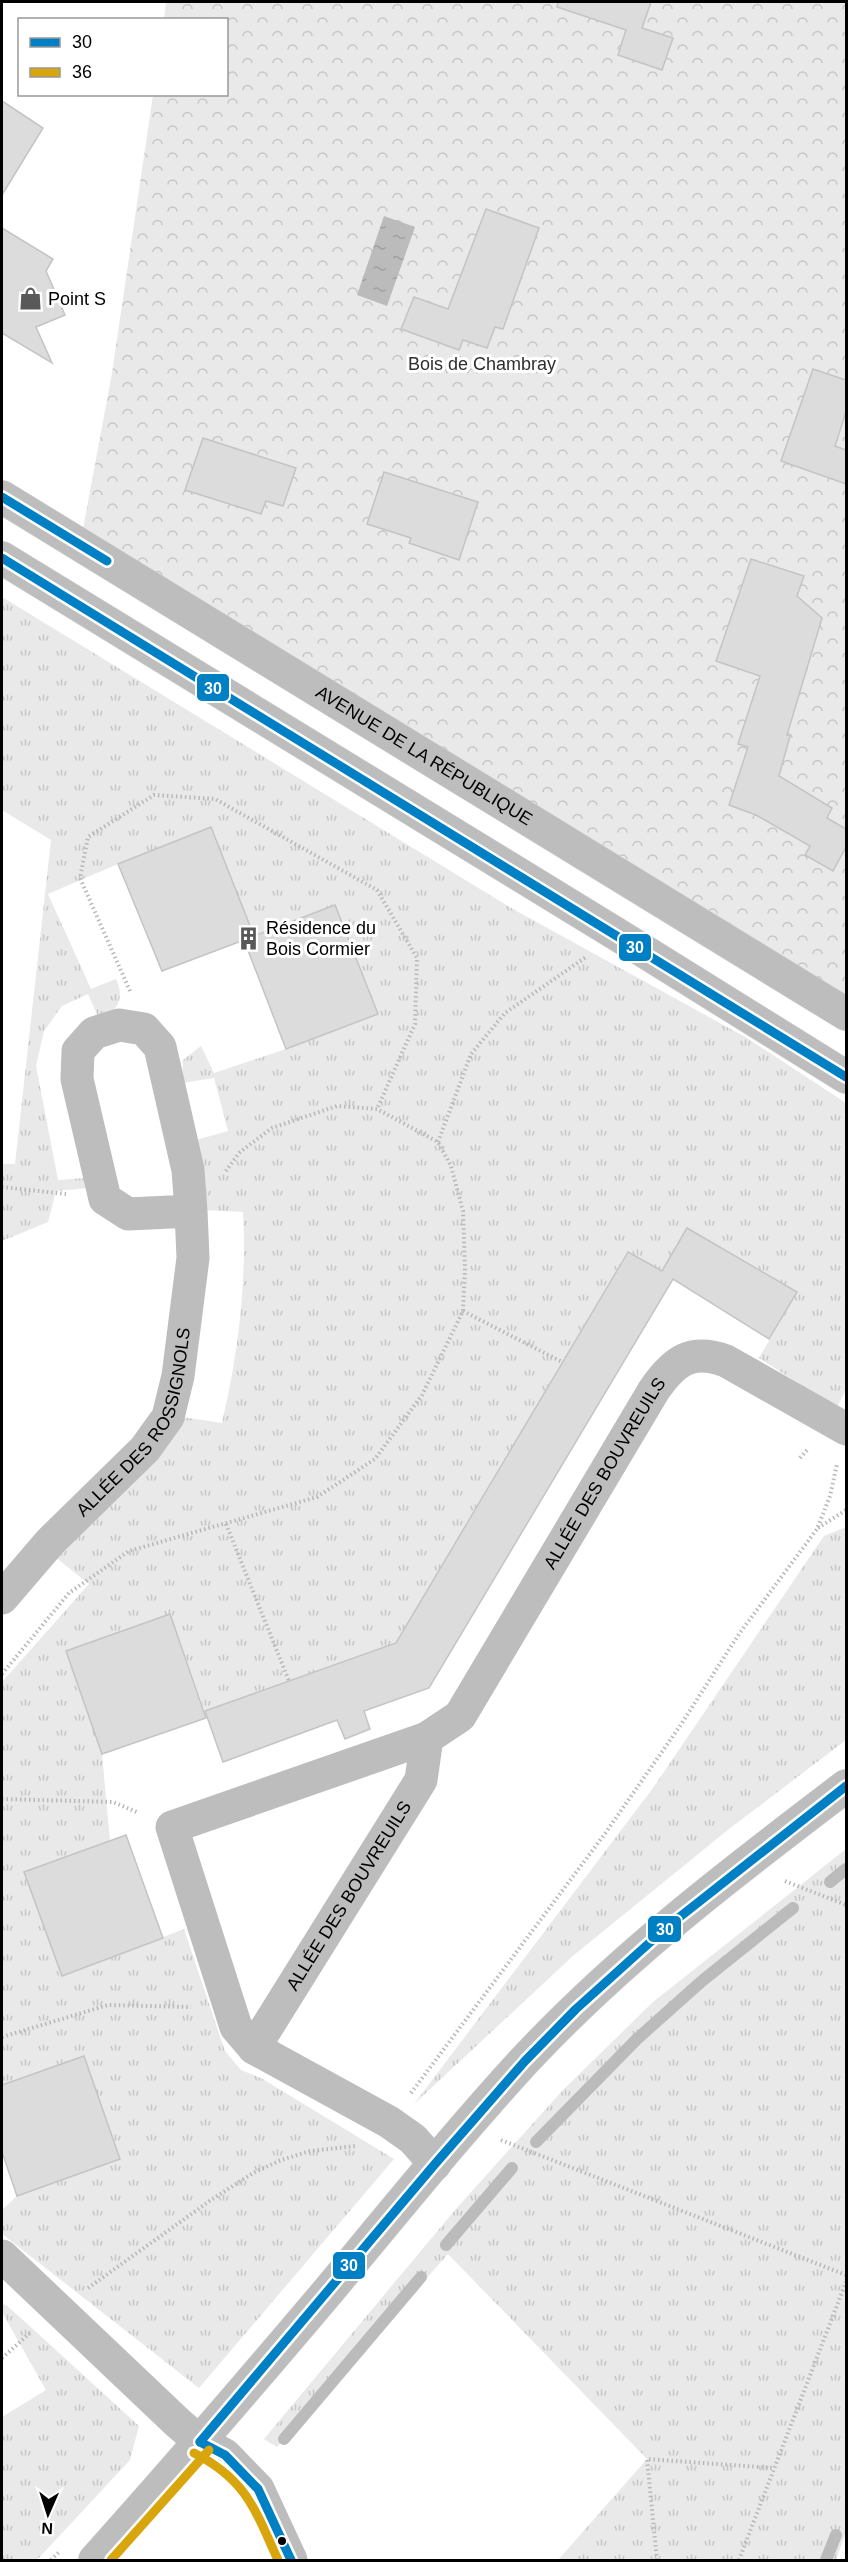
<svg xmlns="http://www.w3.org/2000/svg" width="848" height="2562" viewBox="0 0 848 2562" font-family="Arial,sans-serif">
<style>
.grass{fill:url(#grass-tufts)}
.forest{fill:url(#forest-crowns)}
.water{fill:url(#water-ripples)}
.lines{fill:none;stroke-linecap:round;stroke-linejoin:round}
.stream{stroke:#bbb;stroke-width:12}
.building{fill:#dcdcdc;stroke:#c4c4c4;stroke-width:1.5}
.major-casing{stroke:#dbdbdb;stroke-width:34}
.path{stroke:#b8b8b8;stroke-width:4;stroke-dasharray:1.5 3;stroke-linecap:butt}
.minor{stroke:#bdbdbd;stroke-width:33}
.major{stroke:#bdbdbd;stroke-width:33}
.bus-1-casing{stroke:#fff;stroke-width:14}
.bus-2-casing{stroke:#fff;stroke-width:14}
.bus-1{stroke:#0080c4;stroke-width:9}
.bus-2{stroke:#d9a50c;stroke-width:9}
.bus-dot{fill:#000;stroke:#fff;stroke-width:2}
.labels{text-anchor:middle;stroke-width:6;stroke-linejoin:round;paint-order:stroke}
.poi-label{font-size:18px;fill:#000;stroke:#fff;text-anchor:start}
.park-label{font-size:18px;fill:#2e2e2e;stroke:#fff}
.street-label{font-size:18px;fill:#000;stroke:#fff}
.line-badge{stroke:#fff;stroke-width:2}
.badge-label{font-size:16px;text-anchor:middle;font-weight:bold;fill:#fff}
</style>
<defs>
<pattern id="grass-tufts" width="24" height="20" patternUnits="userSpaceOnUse" patternTransform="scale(1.5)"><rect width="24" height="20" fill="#e9e9e9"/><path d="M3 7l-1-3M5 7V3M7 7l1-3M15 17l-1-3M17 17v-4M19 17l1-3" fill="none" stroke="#c6c6c6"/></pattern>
<pattern id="forest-crowns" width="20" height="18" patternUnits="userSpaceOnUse" patternTransform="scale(1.5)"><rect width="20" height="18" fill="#e9e9e9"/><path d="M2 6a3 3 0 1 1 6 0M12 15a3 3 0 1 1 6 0" fill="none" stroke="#c6c6c6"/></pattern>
<pattern id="water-ripples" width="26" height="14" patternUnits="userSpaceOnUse" patternTransform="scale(1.5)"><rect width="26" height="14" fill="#bbb"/><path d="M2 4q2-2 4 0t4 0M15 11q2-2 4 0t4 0" fill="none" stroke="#9f9f9f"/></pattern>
</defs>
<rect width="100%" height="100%" fill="#fff"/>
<g class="grass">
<path d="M2,597L513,909L747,1038L846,1103V1389L837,1408L759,1358L797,1292L687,1228L662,1271L627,1252L396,1643L207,1717L170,1614L66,1651L102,1754L110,1841L24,1872L62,1975L184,1929L225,2051L241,2070L261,2078L394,2159L199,2388L2,2234V2210L17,2196L120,2158L84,2056L2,2085V1682L89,1584L55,1557L182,1417L222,1423C238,1354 247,1284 243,1212L202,1210L196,1140L228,1131L214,1078L182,1083L183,1060L201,1046L214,1073L286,1049L378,1014L335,905L254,936L118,864L48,894L91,989L116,979C125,998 118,1011 99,1019L88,994L62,1006L44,1031L36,1066L58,1180L85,1178L87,1188L56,1191L48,1222L2,1241V1164H15L51,840L2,810Z"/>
<polygon points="846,1527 846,1740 729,1829 574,1955 414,2104 653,1788 824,1536"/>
<polygon points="846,1849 846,2532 836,2560 558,2560 647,2459 448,2254 277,2447 264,2439 455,2210 562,2091 653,2002"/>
<polygon points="2,2304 6,2305 22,2319 139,2426 130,2460 37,2560 2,2560 2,2417 46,2390 3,2314 2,2315"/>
</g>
<polygon class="forest" points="166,2 846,2 846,1014 80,545 112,373 153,95 226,94 226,20 164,19"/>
<polygon class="water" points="384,216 415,227 387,306 357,295"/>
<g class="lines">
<g class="stream">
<polyline points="830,1882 846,1869"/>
<polyline points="536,2142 637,2039 702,1981 793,1908"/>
<polyline points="446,2245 512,2168"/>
<polyline points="284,2439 421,2277"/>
<polyline points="826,2560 836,2535"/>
</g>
</g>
<g class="building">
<polygon points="558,2 651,2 642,28 673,38 662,70 618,55 626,30 557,7"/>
<polygon points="2,101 43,128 2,195"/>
<polygon points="486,209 539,228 503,329 495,327 487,348 463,340 459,350 401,329 414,297 448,309"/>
<polygon points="2,228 53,259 46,271 65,315 36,327 52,363 2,333"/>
<polygon points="813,369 846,380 846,412 835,446 846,450 846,484 781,461"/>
<polygon points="203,438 296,468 283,506 266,501 261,514 185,490"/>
<polygon points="384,472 478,502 459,560 409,543 411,538 367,524"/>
<polygon points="751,559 804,576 797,596 822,618 787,735 790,736 779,776 832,808 827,818 846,829 846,847 833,871 805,855 810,846 756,815 729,805 748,747 738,744 760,676 716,661"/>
<polygon points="211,827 254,936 335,905 378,1014 286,1049 244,940 162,971 118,864"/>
<polygon points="687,1228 797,1292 769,1339 673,1279 429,1688 364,1711 370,1729 345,1739 337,1720 223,1762 205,1711 396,1643 628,1252 662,1271"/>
<polygon points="170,1614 206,1718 102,1754 66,1651"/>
<polygon points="126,1835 163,1938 62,1976 24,1872"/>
<polygon points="84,2056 120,2159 17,2196 2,2152 2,2085"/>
</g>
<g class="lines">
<defs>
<g id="major">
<path id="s3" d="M2,497L846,1014"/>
<polyline points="2,558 618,935 846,1077"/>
<path d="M95,2560C175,2471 253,2380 330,2289C394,2212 457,2134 524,2061C621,1957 734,1871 846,1786"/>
</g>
</defs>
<use href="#major" class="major-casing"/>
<g class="path">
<polyline points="130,991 80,878 88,837 154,795 215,799 377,890 417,958 415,1024 377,1109"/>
<polyline points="438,1142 471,1054 505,1013 586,957"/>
<polyline points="2,1187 66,1194"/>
<polyline points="463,1311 562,1362"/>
<polyline points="800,1458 808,1449"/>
<polyline points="226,1524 289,1681"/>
<polyline points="818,1528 846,1510"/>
<polyline points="2,1674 69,1593 129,1551 317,1497 375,1459 422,1395 463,1311 465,1270 463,1211 451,1166 438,1142 377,1109 337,1106 272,1128 240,1152 225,1172"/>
<polyline points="2,1799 113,1802 139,1813"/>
<polyline points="785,1881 846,1905"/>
<polyline points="2,2037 108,2005 191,2007"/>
<polyline points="411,2093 604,1835 680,1726 739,1634 817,1529 830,1496 837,1464"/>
<polyline points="501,2140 846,2275"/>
<polyline points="88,2288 211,2200 253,2173 281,2160 310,2151 355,2146"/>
<polyline points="2,2358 30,2333"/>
<polyline points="51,2560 59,2552"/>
<polyline points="657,2560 647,2459 774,2468"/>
<polyline points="739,2560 846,2282"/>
</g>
<g class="minor">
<path id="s1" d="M2,1598L50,1542L145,1449L168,1417L178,1376L193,1258L191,1211L188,1170L160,1047L144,1029L119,1025L94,1033L78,1051L77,1079L105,1199L128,1214L191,1211"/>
<polyline points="254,2048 236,2027 172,1827 427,1738"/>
<path id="s2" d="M435,2164L413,2139L389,2122L254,2048L421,1780L427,1738L460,1716L654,1390C674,1361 691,1348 726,1361L846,1429"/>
<polyline points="2,2256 178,2423 200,2442 225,2455 258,2489 291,2560"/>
</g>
<use href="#major" class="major"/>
<defs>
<g id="bus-1">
<polyline points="2,497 107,561"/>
<polyline points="2,558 846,1077"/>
<polyline points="200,2442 435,2164 525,2061 576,2009 667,1927 846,1786"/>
<polyline points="200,2442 225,2455 258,2489 291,2560"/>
</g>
<g id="bus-2">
<path d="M194,2453C247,2480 255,2510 278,2560"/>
<polyline points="111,2560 209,2450"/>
</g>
</defs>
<use href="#bus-1" class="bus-1-casing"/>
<use href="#bus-2" class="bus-2-casing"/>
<use href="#bus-1" class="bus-1"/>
<use href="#bus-2" class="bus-2"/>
</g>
<defs>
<symbol id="shop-bare" viewBox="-9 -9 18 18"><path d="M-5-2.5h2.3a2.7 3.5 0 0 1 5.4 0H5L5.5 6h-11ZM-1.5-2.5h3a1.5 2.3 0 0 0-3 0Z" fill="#595959" stroke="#fff" stroke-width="2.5" paint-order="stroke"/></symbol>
<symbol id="building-bare" viewBox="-9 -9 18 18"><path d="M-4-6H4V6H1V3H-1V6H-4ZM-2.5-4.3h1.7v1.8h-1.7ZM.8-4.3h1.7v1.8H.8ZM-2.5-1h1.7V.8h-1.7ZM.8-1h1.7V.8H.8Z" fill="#595959" stroke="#fff" stroke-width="2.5" paint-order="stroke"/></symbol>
</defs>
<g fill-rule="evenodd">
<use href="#shop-bare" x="14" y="282" width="33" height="33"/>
<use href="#building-bare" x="232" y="922" width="33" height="33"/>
</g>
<circle class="bus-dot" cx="282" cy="2541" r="5"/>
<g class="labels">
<g class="poi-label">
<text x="48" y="305">Point S</text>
<text x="266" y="934">Résidence du<tspan x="266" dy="21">Bois Cormier</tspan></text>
</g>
<g class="park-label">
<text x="482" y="370">Bois de Chambray</text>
</g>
<g class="street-label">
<text dy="6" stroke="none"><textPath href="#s3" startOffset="495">AVENUE DE LA RÉPUBLIQUE</textPath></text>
<text dy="6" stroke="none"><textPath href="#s1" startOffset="226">ALLÉE DES ROSSIGNOLS</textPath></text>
<text dy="6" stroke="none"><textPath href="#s2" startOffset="897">ALLÉE DES BOUVREUILS</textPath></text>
<text dy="6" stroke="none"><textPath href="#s2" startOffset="396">ALLÉE DES BOUVREUILS</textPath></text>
</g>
</g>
<g class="line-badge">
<rect x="196" y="673" width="34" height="29" rx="6" fill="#0080c4"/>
<rect x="618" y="933" width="34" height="29" rx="6" fill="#0080c4"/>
<rect x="647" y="1915" width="35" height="28" rx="6" fill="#0080c4"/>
<rect x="332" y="2251" width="34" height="29" rx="6" fill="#0080c4"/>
</g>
<g class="badge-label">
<text x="213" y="694">30</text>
<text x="635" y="953">30</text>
<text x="665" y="1935">30</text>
<text x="349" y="2271">30</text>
</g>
<rect width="848" height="2562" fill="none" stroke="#000000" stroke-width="6"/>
<rect x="18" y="18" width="210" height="78" fill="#ffffff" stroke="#999999" stroke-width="1.5"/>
<rect x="30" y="38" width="30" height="9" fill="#0080c4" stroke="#999999" stroke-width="1.5"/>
<text x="72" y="48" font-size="18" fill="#000000">30</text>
<rect x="30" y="68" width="30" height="9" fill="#d9a50c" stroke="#999999" stroke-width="1.5"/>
<text x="72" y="78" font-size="18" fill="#000000">36</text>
<g transform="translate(48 2514) rotate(183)" stroke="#ffffff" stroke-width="4.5" paint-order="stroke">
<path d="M0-4.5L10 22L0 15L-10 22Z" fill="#000000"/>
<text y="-9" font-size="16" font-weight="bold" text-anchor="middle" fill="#000000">N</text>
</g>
</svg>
